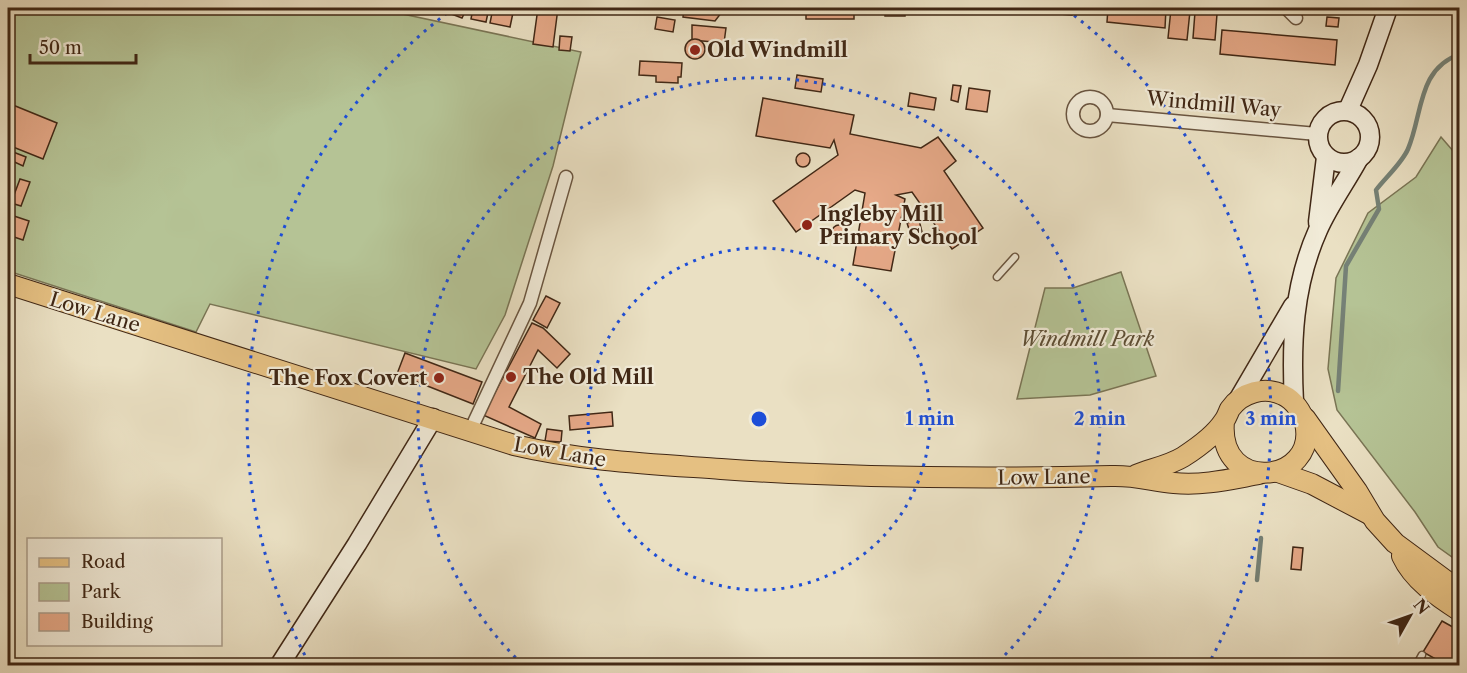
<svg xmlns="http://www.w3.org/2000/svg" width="1467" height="673" viewBox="0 0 1467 673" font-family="'Libre Caslon Text',serif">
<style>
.green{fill:#b5c395;stroke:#7a7555;stroke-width:1.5}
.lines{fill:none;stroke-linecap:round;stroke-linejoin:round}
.stream{stroke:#758176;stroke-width:4.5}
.building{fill:#e6a988;stroke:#402715;stroke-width:1.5}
.lane-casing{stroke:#6a5540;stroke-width:9}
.street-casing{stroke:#6a5540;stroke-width:15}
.secondary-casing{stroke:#402715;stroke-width:21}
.primary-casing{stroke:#402715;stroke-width:22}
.lane{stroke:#f1ebd8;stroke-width:6}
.street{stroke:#f1ebd8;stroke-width:12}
.secondary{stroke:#f1ebd8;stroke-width:18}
.primary{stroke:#e5c082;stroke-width:20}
.ring{fill:none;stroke:#1d4ed8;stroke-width:3;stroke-dasharray:3 6}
.poi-dot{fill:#8f2418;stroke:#f1ebd8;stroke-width:2}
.labels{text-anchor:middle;stroke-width:4.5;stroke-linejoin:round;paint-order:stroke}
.poi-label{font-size:20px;font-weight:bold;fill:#402715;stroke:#f1ebd8;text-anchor:start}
.street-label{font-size:20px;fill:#402715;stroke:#f1ebd8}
.park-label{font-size:20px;font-style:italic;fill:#5d4e35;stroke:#f1ebd8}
.centre{fill:#1d4ed8;stroke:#f1ebd8;stroke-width:3}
.ring-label{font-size:18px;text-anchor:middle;font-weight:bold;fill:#1d4ed8;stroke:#f1ebd8;stroke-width:4.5;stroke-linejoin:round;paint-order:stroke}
</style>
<rect width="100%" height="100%" fill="#eae0c3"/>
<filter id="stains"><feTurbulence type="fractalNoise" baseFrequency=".00333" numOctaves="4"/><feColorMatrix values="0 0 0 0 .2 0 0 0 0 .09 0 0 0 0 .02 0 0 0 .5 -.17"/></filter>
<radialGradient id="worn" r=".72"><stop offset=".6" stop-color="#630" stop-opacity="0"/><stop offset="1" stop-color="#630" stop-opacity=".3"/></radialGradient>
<g class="green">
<polygon points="8,8 389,8 398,13 581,52 553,166 505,315 476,369 210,304 196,332 8,271"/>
<polygon points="1441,137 1460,159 1459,562 1438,547 1415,512 1337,410 1328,369 1336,278 1368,213 1416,177"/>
<polygon points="1121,272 1156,376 1090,395 1017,399 1045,288 1073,288"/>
</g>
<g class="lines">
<g class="stream">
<path d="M1338,391L1346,266L1379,209L1376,190C1386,177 1402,163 1408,149C1423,114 1417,69 1460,54"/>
<polyline points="1257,580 1261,538"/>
</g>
</g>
<g class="building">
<polygon points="467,8 462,18 441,10 425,9"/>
<polygon points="473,8 489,8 486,22 471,19"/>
<polygon points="493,8 514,8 510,27 490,23"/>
<polygon points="538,8 558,8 553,47 533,44"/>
<polygon points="684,8 725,8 715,21 683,17"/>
<rect x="806" y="8" width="48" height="11"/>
<rect x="885" y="8" width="20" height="8"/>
<polygon points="1047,8 1073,8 1072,15 1046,13"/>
<polygon points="1108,8 1166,8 1165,28 1107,22"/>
<polygon points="1171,9 1190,11 1187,40 1168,38"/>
<polygon points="1195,12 1217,14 1215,40 1193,38"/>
<polygon points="657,17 675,20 673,32 655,29"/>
<polygon points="1327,17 1339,18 1338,27 1326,26"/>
<polygon points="692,25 726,28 724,43 692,40"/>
<polygon points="1222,30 1337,40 1335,65 1220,54"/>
<polygon points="560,36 572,37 570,51 559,50"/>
<circle cx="695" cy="49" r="10"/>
<polygon points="640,61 682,63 681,77 678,77 678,83 656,82 656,76 639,75"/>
<polygon points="797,75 823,79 821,92 795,88"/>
<polygon points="953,85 961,86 958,102 951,100"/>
<polygon points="969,88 990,91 987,112 966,109"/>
<polygon points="910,93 936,98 934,110 908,106"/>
<polygon points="763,98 854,115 850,134 921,148 938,137 956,161 944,171 983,228 952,249 912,192 896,195 905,199 891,271 853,265 865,193 855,190 796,232 773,201 838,155 834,140 830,148 756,136"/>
<polygon points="8,103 57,123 43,159 8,145"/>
<polygon points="8,150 26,157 23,166 8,159"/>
<circle cx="803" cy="160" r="7"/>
<polygon points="20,179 30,182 21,206 11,203"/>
<polygon points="8,214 29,221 23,240 8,235"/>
<polygon points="919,220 922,232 911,235 907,223"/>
<circle cx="839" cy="232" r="7"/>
<polygon points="546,296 560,303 547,328 533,320"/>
<polygon points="532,323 543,328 570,354 557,368 538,350 509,407 541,424 535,438 483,415"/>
<polygon points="405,353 482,382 473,404 397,374"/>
<polygon points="612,412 613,426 570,430 569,416"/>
<polygon points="547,429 562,431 561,442 545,441"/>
<polygon points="1293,547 1303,548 1301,570 1291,569"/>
<polygon points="1442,621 1460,631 1460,666 1448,666 1423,652"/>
</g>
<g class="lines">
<defs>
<g id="lane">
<polyline points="997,277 1015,257"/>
<polyline points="1416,666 1422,655"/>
</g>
<g id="street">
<polyline points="1286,8 1296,18"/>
<circle cx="1090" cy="114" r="17"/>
<polyline points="1107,115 1317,134"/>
<polyline points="470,431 530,303 566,177"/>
</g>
<g id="secondary">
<polyline points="1348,110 1368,65 1388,8"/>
<circle cx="1344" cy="137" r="26"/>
<polyline points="1318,222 1326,157"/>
<polyline points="1238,400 1293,306"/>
<path d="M1294,403C1291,343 1293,286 1318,230C1329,205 1346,182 1359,158"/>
<polyline points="279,666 357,544 433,418"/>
</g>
<g id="primary">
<path d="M8,284L514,445C582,461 651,464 721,469C851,478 981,479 1111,476C1136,475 1151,481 1174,483C1203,486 1231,479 1259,474"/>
<polyline points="1305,418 1357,491 1375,521 1395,543 1460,591"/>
<polyline points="1278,472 1312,484 1369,514"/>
<path d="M1136,475C1151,469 1170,465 1183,457C1197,448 1215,435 1224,421C1227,417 1228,413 1230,409C1242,392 1265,386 1283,395C1294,400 1302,412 1305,423C1319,483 1217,496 1224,421"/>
<path d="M1402,556C1413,580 1438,597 1460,611"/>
</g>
</defs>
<use href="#lane" class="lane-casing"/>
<use href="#street" class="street-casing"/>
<use href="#secondary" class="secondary-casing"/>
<use href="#primary" class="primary-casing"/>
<use href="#lane" class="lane"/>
<use href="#street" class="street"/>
<use href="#secondary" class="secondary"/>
<use href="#primary" class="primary"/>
</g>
<g class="ring">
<circle cx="759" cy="419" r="171"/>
<path d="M522 664A341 341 0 1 1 996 664"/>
<path d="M309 663A512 512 0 0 1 451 10M1067 10A512 512 0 0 1 1209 663"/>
</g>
<g class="poi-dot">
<circle cx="695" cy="50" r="6"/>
<circle cx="807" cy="225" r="6"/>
<circle cx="511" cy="377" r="6"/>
<circle cx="439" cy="378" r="6"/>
</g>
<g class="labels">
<g class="poi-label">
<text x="707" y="57">Old Windmill</text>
<text x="819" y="221">Ingleby Mill<tspan x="819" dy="23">Primary School</tspan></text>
<text x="523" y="384">The Old Mill</text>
<text x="427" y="385" text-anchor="end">The Fox Covert</text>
</g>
<g class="street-label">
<text transform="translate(1214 104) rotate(5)" y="7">Windmill Way</text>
<text transform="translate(95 312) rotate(17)" y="7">Low Lane</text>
<text transform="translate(560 452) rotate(10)" y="7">Low Lane</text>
<text transform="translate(1044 477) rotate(-1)" y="7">Low Lane</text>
</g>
<g class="park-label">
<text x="1087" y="346">Windmill Park</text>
</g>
</g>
<circle cx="759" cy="419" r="9" class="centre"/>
<g class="ring-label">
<text x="930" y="425">1 min</text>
<text x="1100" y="425">2 min</text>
<text x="1271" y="425">3 min</text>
</g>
<rect width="1467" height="673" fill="none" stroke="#eae0c3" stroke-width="30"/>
<rect x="9" y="9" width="1449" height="655" fill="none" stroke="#402715" stroke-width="3"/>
<rect x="15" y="15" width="1437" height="643" fill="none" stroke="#402715" stroke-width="1.5"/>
<rect x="27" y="538" width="195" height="108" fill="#f1ebd8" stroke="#aa9d8a" stroke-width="1.5"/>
<rect x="39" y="558" width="30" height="9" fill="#e5c082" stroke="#aa9d8a" stroke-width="1.5"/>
<text x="81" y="568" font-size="18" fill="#402715">Road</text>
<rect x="39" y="583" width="30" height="18" fill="#b5c395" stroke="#aa9d8a" stroke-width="1.5"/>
<text x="81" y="598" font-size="18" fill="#402715">Park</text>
<rect x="39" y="613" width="30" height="18" fill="#e6a988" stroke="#aa9d8a" stroke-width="1.5"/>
<text x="81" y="628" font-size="18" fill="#402715">Building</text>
<g transform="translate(1410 616) rotate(50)" stroke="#f1ebd8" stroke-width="4.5" paint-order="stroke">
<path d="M0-4.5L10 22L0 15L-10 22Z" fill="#402715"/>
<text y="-9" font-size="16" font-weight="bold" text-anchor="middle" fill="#402715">N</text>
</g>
<path d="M30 54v9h106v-9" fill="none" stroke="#402715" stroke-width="3"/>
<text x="39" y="54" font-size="18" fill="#402715" stroke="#f1ebd8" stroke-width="4.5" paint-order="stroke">50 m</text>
<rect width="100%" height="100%" filter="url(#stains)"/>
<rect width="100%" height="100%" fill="url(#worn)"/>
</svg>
